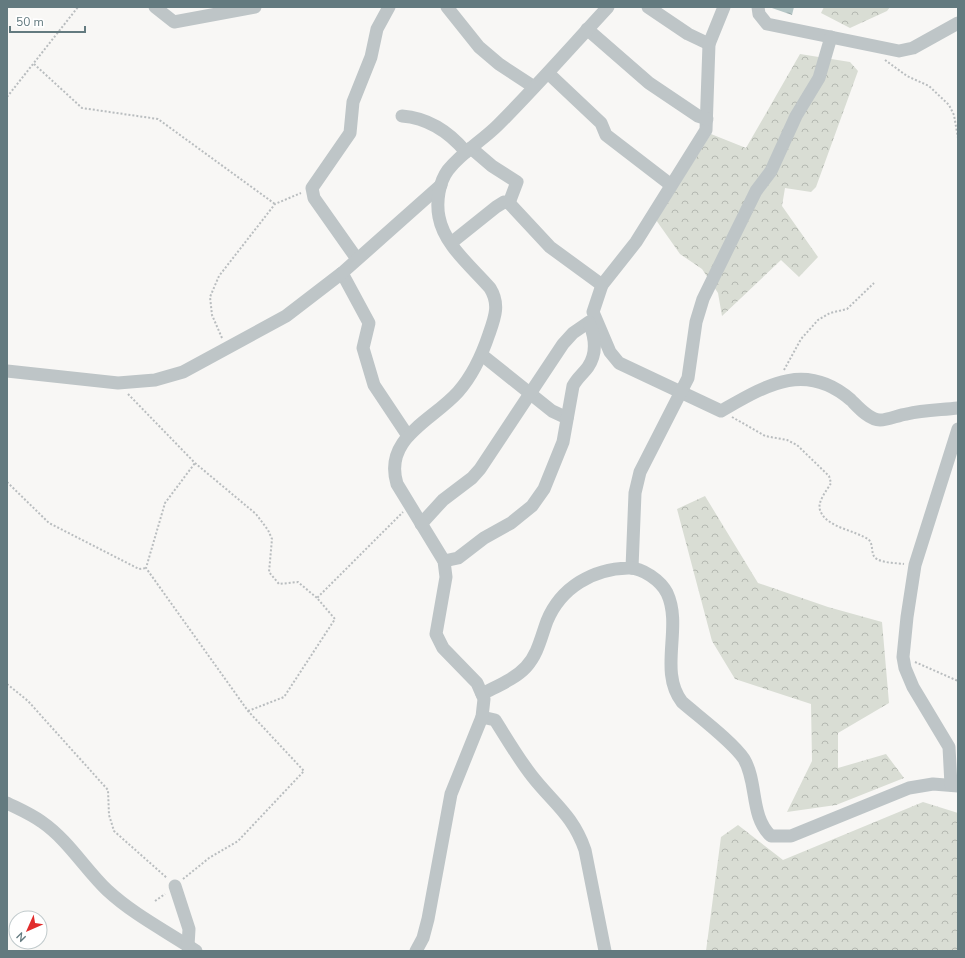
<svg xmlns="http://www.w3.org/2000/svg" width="965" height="958" viewBox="0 0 965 958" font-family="'Nunito Sans',sans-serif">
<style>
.forest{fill:url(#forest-crowns)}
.water{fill:url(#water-waves)}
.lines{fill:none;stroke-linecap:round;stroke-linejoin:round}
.path{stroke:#b9bdbf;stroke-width:2;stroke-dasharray:2 2;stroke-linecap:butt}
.minor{stroke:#bec5c7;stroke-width:13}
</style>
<defs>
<pattern id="forest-crowns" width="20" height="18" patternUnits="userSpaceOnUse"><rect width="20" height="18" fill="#d9ddd4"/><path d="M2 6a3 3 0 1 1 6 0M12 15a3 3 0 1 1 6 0" fill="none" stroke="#b4b8b1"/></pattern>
<pattern id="water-waves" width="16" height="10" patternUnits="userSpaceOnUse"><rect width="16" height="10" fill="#b5c6c6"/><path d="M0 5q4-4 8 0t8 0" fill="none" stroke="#97a6a6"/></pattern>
</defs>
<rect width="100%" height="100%" fill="#f8f7f5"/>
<g class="forest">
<polygon points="824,7 890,7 887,11 850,28 821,13"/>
<polygon points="800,54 850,62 858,71 816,187 811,192 785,188 782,206 818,257 799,277 781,260 722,316 718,293 702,269 680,254 656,220 711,134 746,148"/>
<polygon points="705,496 758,583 828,607 882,622 889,703 838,733 838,768 886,754 904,778 836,805 787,812 812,761 811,704 735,679 712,641 677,509"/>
<polygon points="923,802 958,813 958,951 706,951 721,837 738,825 783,860"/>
</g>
<polygon class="water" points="769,7 794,7 792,15"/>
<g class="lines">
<g class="path">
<polyline points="885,60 907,76 929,86 949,105 954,115 958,138"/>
<polyline points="34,64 82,108 158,119 275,204"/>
<polyline points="7,97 78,7"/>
<polyline points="222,338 212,315 210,297 219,276 275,204 301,193"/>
<polyline points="784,370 801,339 818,320 830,313 847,309 874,283"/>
<polyline points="128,394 195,463 256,514 268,530 272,539 269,572 279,584 298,582 317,598"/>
<path d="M732,417L765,436L787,440L797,445L829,476L831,483C827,490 817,502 820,510C826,528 856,530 869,540C874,545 870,556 877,559C884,563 896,563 904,564"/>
<polyline points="7,482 49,523 139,569 146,568"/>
<polyline points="915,662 958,681"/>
<polyline points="7,684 28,701 108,790 109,815 114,831 167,878"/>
<polyline points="248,711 284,697 335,619 317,598 403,512"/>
<polyline points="183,879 209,858 238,841 304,771 248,711 146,568 165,503 195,463"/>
<polyline points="155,901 165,894"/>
</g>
<g class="minor">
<polyline points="155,7 174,22 255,7"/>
<polyline points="447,7 479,47 499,64 534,87"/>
<polyline points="648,7 688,34 709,44"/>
<path d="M724,7L709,44L706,130L636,242L602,285L593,312L610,352L619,363L721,411C765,386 805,360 851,400C858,407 869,420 880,420C889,420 898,415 907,414C923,410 941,410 958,408"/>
<polyline points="758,7 759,14 767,24 899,51 913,48 958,23"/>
<polyline points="587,29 649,83 698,116 707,119"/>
<polyline points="548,73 601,123 606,135 671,185"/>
<path d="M402,116C428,118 450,133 466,152"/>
<polyline points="471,148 492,166 517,182 509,203"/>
<polyline points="451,243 496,207 504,202 509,203 550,247 602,285"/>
<polyline points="357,259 314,198 312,188 350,133 353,102 371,57 377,29 389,7"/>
<polyline points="342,273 369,323 363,348 374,385 408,436"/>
<polyline points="482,355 552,411 567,418"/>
<polyline points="7,371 118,383 155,380 183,372 286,316 342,273 441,185"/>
<polyline points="421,524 443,500 472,478 480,469 563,344 573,333 589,322"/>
<path d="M444,561L458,558L484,538L511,523L532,506L544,489L563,442L573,386C577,378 583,374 588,367C597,354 595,338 590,325"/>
<polyline points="632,568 635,493 640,472 688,378 696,322 703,299 756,191 771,171 796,116 819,78 831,37"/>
<path d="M482,694C497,686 515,679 526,667C538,654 541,637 547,621C561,587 593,569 628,568C642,567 661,581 667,593C683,627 658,671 682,702C698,716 733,742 744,759C758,783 750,817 771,836H791L909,788L933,784L958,786"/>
<path d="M482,717L495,720C507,739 518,758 532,776C553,803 573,815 585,850L605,951"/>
<polyline points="951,785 949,747 913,687 905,668 903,657 907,617 915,565 958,429"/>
<path d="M7,803C19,809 31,814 42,822C68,840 85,869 107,890C134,915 166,931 196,951"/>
<polyline points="175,886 189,929 188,946"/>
<path d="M416,951L423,938L428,919L451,794L482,717L484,699L477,683L443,648L436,634L446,577L444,561L397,484C383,438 432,421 458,392C473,375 482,355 489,334C495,317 500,304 490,288C472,267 444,245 439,217C436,202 439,182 448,170C462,152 482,141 498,125C536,87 571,47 608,7"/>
</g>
</g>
<rect width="965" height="958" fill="none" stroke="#637a7f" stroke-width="16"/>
<g transform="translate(28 930) rotate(225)"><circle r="19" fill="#ffffff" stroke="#c1cacc"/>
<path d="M0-3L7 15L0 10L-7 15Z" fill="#e12c2c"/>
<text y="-6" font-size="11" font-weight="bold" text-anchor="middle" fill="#637a7f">N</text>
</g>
<path d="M10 26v6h75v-6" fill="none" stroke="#637a7f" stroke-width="2"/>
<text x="16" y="26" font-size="12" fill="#637a7f" stroke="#ffffff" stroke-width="3" paint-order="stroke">50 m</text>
</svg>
